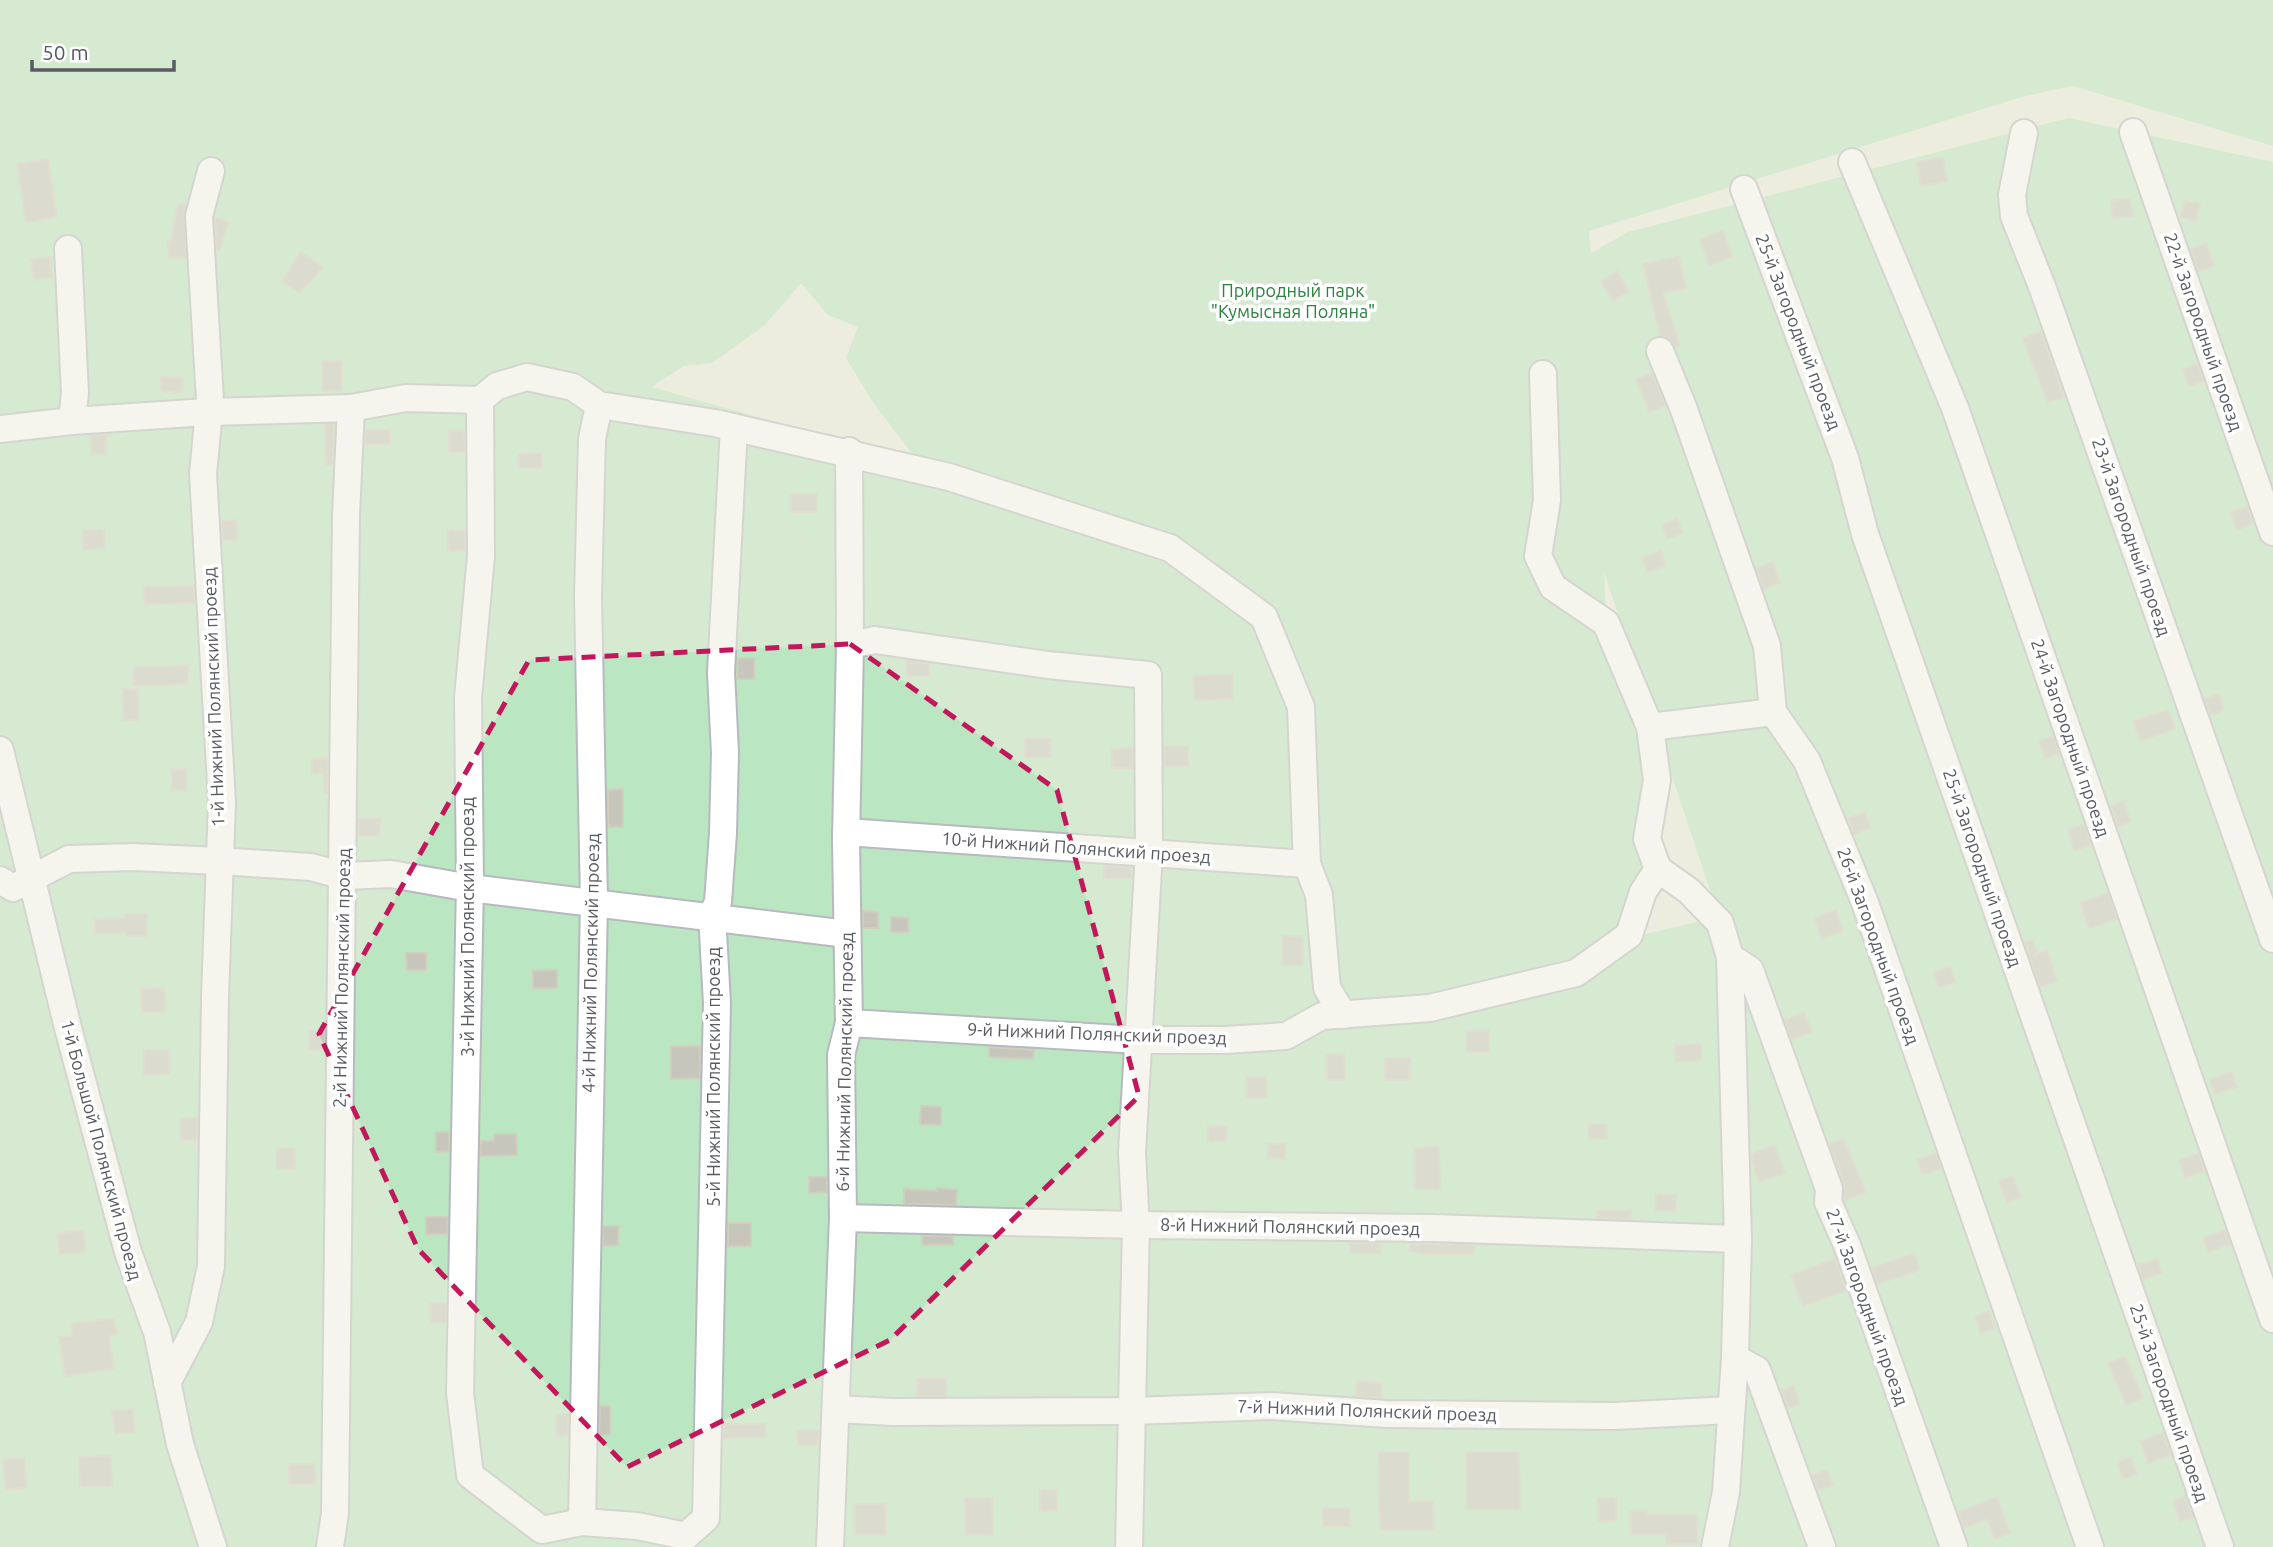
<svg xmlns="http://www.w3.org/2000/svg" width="2273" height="1547" viewBox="0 0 2273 1547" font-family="Ubuntu,sans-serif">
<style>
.green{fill:#bae6c1;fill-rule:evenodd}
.building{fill:#c7c6bc;stroke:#d1cebd;stroke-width:2}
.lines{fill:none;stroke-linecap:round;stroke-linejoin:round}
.minor-casing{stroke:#b7b9bf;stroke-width:30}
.minor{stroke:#fff;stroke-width:26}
.marked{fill:none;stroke:#c2185b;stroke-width:5;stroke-dasharray:14 9;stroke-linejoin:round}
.labels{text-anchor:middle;stroke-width:7;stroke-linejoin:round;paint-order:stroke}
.park-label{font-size:18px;fill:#2f8141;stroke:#fff}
.street-label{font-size:18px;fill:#585b61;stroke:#fff}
</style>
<rect width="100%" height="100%" fill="#ececdf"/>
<path class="green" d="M0,0H2273V146L2073,86L2025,96L1589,231L1591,253L1628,232L2069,118L2273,162V1547H0ZM801,283L828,315L858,327L846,358L872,401L919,463L652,387L684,366L712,363L765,325ZM1604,572L1719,917L1597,945L1616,933L1663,845L1656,791L1607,637Z"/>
<g class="building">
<polygon points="1943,157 1947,181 1921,186 1917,162"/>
<polygon points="48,159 57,217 26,222 17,164"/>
<polygon points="2130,198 2133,216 2113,218 2111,201"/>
<polygon points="2185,201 2200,204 2196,221 2181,217"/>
<polygon points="178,204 186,205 186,257 169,258 168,241 171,241"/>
<polygon points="215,218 229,222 219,250 217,249"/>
<polygon points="1723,231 1732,257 1709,265 1700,239"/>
<polygon points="2206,243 2214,266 2198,271 2190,249"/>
<polygon points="301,252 323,267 300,293 282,281"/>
<polygon points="50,257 52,278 34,280 31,259"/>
<polygon points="1679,257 1686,288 1663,293 1680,345 1675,347 1669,338 1660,336 1643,264"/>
<polygon points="1617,271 1629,291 1613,301 1601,281"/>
<polygon points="2041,332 2064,397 2048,402 2022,338"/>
<rect x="322" y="361" width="20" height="30"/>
<polygon points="2197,364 2204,381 2189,386 2183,369"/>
<polygon points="1652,373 1666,406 1649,412 1636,379"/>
<polygon points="161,377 183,377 182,392 161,391"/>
<polygon points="325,424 334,424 333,465 326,465"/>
<polygon points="366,430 390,430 390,444 365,444"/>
<polygon points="449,430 464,430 465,452 449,452"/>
<polygon points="106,435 106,455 92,455 91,436"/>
<polygon points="542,453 542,468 519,468 518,454"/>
<rect x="790" y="494" width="27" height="18"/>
<polygon points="2247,507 2253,524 2237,530 2231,512"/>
<polygon points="1677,519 1683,533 1667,539 1662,525"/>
<polygon points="236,520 237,540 223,540 221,521"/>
<polygon points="83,530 104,530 104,548 84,549"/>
<rect x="448" y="531" width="17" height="20"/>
<polygon points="1661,551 1666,566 1647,572 1642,558"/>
<polygon points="1773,562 1780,583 1764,589 1756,568"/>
<polygon points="194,586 195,603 145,604 144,587"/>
<polygon points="738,658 754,658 754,679 737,679"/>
<polygon points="906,660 929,664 929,676 907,676"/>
<polygon points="188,665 188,684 133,685 133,668"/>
<polygon points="1232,675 1232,699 1194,700 1193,676"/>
<polygon points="123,689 138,689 139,720 124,720"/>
<polygon points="2219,694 2224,710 2211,715 2205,699"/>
<polygon points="2168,710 2175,729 2140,741 2133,721"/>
<polygon points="2053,736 2059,754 2045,758 2039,741"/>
<rect x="1025" y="739" width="26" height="18"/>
<polygon points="1164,746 1188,746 1188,766 1164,767"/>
<polygon points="1133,748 1133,768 1112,768 1112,749"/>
<polygon points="328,758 327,793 324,793 324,773 312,773 312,759"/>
<rect x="172" y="769" width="15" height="22"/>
<polygon points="623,789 623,827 608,827 608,790"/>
<polygon points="2124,801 2131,822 2118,826 2111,806"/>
<polygon points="1865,812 1870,828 1854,834 1848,818"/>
<rect x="358" y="819" width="22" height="17"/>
<polygon points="2084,825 2091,845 2074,851 2068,830"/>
<polygon points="1104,866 1131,868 1131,878 1104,878"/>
<polygon points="2108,893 2117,919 2089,928 2080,903"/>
<polygon points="1836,910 1843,931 1822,939 1814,918"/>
<polygon points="863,911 878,912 878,928 863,928"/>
<polygon points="125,914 147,914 147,936 126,936 126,932 95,934 95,919 125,918"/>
<polygon points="891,917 908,918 908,932 891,932"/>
<rect x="1283" y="936" width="20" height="29"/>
<polygon points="2033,940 2038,953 2034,955 2047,950 2057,981 2040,987 2025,942"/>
<polygon points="406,953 426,953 426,970 407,970"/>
<polygon points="1950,966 1956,982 1939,988 1933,973"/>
<polygon points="557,970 557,988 533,988 533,971"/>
<polygon points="164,988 165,1012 142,1012 141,989"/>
<polygon points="1804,1012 1812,1032 1792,1039 1785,1020"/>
<polygon points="1489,1030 1489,1052 1466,1052 1466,1031"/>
<polygon points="309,1031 325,1031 324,1050 309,1050"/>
<polygon points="1701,1044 1701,1060 1676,1061 1675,1045"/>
<polygon points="700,1046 700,1078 671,1079 671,1047"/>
<polygon points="989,1047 1034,1050 1033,1059 989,1057"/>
<polygon points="144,1050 169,1050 170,1074 144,1075"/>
<polygon points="1326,1054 1344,1054 1345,1080 1327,1080"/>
<rect x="1385" y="1058" width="25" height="22"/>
<polygon points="2232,1072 2237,1087 2215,1094 2210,1079"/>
<polygon points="1246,1077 1266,1077 1267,1098 1246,1098"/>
<polygon points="921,1106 941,1107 941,1125 920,1124"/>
<polygon points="180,1118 197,1118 197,1140 181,1140"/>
<rect x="1588" y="1124" width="19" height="15"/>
<polygon points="1208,1126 1227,1126 1227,1140 1208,1141"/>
<polygon points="436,1132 449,1132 449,1151 436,1152"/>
<polygon points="494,1134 516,1134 517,1155 480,1156 481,1141 494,1141"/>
<polygon points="1843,1139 1866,1192 1845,1200 1844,1184 1829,1144"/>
<rect x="1268" y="1144" width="17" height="15"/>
<polygon points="1774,1145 1785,1173 1758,1182 1751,1154"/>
<polygon points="1439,1147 1440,1189 1415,1189 1414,1148"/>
<polygon points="276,1148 295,1148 295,1168 276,1169"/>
<polygon points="1936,1153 1941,1168 1923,1175 1917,1160"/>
<polygon points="2199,1153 2205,1171 2185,1178 2179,1160"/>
<polygon points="2013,1176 2021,1197 2007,1203 1999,1181"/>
<polygon points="809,1177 827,1177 827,1192 809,1193"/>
<polygon points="937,1188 957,1190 956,1205 904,1204 904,1189 937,1191"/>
<rect x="1656" y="1195" width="20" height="16"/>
<polygon points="1631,1210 1631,1219 1597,1218 1597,1211"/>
<polygon points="426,1217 448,1217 447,1234 426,1234"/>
<rect x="728" y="1223" width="23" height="23"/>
<polygon points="603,1226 618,1226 618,1245 603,1246"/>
<polygon points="83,1230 85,1252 59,1254 57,1233"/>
<polygon points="2225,1230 2230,1244 2208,1252 2203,1238"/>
<polygon points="922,1236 953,1236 953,1245 923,1245"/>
<rect x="1350" y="1243" width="30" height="10"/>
<polygon points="1411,1244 1469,1245 1475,1246 1474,1254 1428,1254 1409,1251"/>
<polygon points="1914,1253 1920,1270 1877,1284 1872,1268"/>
<polygon points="1835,1259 1846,1291 1803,1306 1791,1275"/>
<polygon points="2157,1259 2162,1273 2143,1280 2138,1265"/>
<polygon points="430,1303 446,1303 446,1323 431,1323"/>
<polygon points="1989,1311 1995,1328 1981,1333 1975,1317"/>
<polygon points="114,1318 117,1334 109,1336 114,1369 65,1376 59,1337 72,1336 71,1324"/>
<polygon points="2125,1356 2143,1398 2126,1405 2108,1363"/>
<polygon points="917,1379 946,1379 947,1396 917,1396"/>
<polygon points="1357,1381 1382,1383 1381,1398 1356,1396"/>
<polygon points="1794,1386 1800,1404 1788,1408 1781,1390"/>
<polygon points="600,1406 610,1406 610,1435 599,1435"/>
<polygon points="133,1409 135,1432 115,1434 112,1411"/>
<polygon points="556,1414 568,1414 568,1435 557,1436"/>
<polygon points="724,1424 765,1424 765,1437 723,1438"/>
<polygon points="797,1430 819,1430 818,1445 798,1445"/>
<polygon points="2163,1433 2171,1455 2148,1463 2140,1441"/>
<polygon points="1379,1452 1409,1452 1409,1502 1433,1501 1434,1530 1380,1530"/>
<polygon points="1466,1452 1519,1452 1520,1509 1467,1509"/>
<polygon points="111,1456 112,1486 80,1486 79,1457"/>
<polygon points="2131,1457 2137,1474 2123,1479 2117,1462"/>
<polygon points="24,1458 27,1487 6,1490 3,1460"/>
<polygon points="289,1464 315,1464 316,1484 289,1484"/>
<polygon points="1827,1470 1833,1485 1818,1491 1812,1475"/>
<rect x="1040" y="1490" width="17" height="21"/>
<polygon points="2185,1496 2193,1517 2180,1521 2173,1501"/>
<polygon points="1997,1497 2010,1533 1995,1539 1987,1519 1964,1528 1958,1512"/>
<polygon points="965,1498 992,1498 993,1535 965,1535"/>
<polygon points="1598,1498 1616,1498 1616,1521 1598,1522"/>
<polygon points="854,1504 886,1504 886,1535 855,1535"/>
<rect x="1323" y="1508" width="27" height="18"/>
<polygon points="1647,1510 1647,1515 1697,1515 1698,1544 1666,1544 1666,1535 1631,1535 1630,1511"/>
</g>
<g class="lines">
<defs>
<g id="minor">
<polyline points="2133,132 2273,532"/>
<polyline points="2024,133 2012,195 2014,216 2043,289 2273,939"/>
<polyline points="1852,162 1955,408 2273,1319"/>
<polyline points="1744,189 1845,458 1865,534 2220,1547"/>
<polyline points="68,249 75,393 72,421"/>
<polyline points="1660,351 1683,407 1767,646 1773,712 1807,761 1865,903 2090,1547"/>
<polyline points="1543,374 1547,500 1538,556 1553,587 1606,623 1650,727 1657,780 1647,839 1658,869 1689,891 1720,923 1730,957 1738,1239 1735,1358 1726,1492 1715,1547"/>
<polyline points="734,427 721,673 725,753 723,833 718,902 712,915 717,1003 706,1518 686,1536 637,1526 582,1522 542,1530 470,1475 460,1393 470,883 468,698 481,556 480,400 497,386 527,377 573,387 599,405 715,423 949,477 1170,548 1264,617 1301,707 1307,864 1319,895 1327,988 1343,1015"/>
<polyline points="0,429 72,421 207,412 351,408 406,398 480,400"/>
<polyline points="850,645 875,640 1048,665 1148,675 1149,851 1132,1153 1136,1225 1129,1547"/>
<polyline points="1650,727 1773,712"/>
<polyline points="0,750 68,1028 128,1252 157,1332 180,1444 213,1547"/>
<polyline points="846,832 1307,864"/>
<polyline points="0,880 13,888 69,859 133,857 219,861 311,867 344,876 391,874 470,888 847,934"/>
<polyline points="1730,957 1750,970 1829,1189 1828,1202 1847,1245 1954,1547"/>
<polyline points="849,1023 1139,1040 1225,1040 1286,1036 1322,1016 1430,1008 1576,973 1629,935 1643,892 1658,869"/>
<polyline points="843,1218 1136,1225 1433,1228 1738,1239"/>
<polyline points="1735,1358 1757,1370 1822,1547"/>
<polyline points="167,1383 199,1322 211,1266 215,998 222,802 203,474 210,400 199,216 211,171"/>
<polyline points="836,1409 893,1412 1132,1411 1271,1406 1387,1414 1615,1416 1730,1410"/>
<polyline points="582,1522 594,901 588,596 592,439 599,405"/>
<polyline points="330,1547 335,1513 346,515 351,408"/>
<polyline points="830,1547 843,1218 841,1055 849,1023 846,840 850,645 849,451"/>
</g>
</defs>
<use href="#minor" class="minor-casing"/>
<use href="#minor" class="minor"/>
</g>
<path d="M0 0H2273V1547H0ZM850,644L1057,790L1139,1096L890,1340L627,1467L418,1249L319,1034L529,660Z" fill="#ececdf" fill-opacity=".55" fill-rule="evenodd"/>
<path class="marked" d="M850,644L1057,790L1139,1096L890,1340L627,1467L418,1249L319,1034L529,660Z"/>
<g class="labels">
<g class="park-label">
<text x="1293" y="297">Природный парк<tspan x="1293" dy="21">"Кумысная Поляна"</tspan></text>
</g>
<g class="street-label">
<text transform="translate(1798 332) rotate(69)" y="6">25-й Загородный проезд</text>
<text transform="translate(2203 332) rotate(71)" y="6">22-й Загородный проезд</text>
<text transform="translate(2131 537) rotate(71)" y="6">23-й Загородный проезд</text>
<text transform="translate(214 697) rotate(-92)" y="6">1-й Нижний Полянский проезд</text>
<text transform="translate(2070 738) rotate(71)" y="6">24-й Загородный проезд</text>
<text transform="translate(1076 848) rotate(4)" y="6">10-й Нижний Полянский проезд</text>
<text transform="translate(1982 868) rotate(71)" y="6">25-й Загородный проезд</text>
<text transform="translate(468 927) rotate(-90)" y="6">3-й Нижний Полянский проезд</text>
<text transform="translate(1878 946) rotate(70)" y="6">26-й Загородный проезд</text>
<text transform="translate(591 963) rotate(-89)" y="6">4-й Нижний Полянский проезд</text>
<text transform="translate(342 978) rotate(-89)" y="6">2-й Нижний Полянский проезд</text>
<text transform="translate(1097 1034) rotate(2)" y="6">9-й Нижний Полянский проезд</text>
<text transform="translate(845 1062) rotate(-89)" y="6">6-й Нижний Полянский проезд</text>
<text transform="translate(714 1077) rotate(-90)" y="6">5-й Нижний Полянский проезд</text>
<text transform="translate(101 1150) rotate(75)" y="6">1-й Большой Полянский проезд</text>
<text transform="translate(1290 1227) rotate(1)" y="6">8-й Нижний Полянский проезд</text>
<text transform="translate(1867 1307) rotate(70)" y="6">27-й Загородный проезд</text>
<text transform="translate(2169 1403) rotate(71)" y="6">25-й Загородный проезд</text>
<text transform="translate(1367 1411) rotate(2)" y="6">7-й Нижний Полянский проезд</text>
</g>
</g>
<path d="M32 60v10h142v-10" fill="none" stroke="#585b61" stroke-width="3.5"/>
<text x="42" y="60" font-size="21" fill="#585b61" stroke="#ffffff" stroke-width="5" paint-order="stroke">50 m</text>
</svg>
